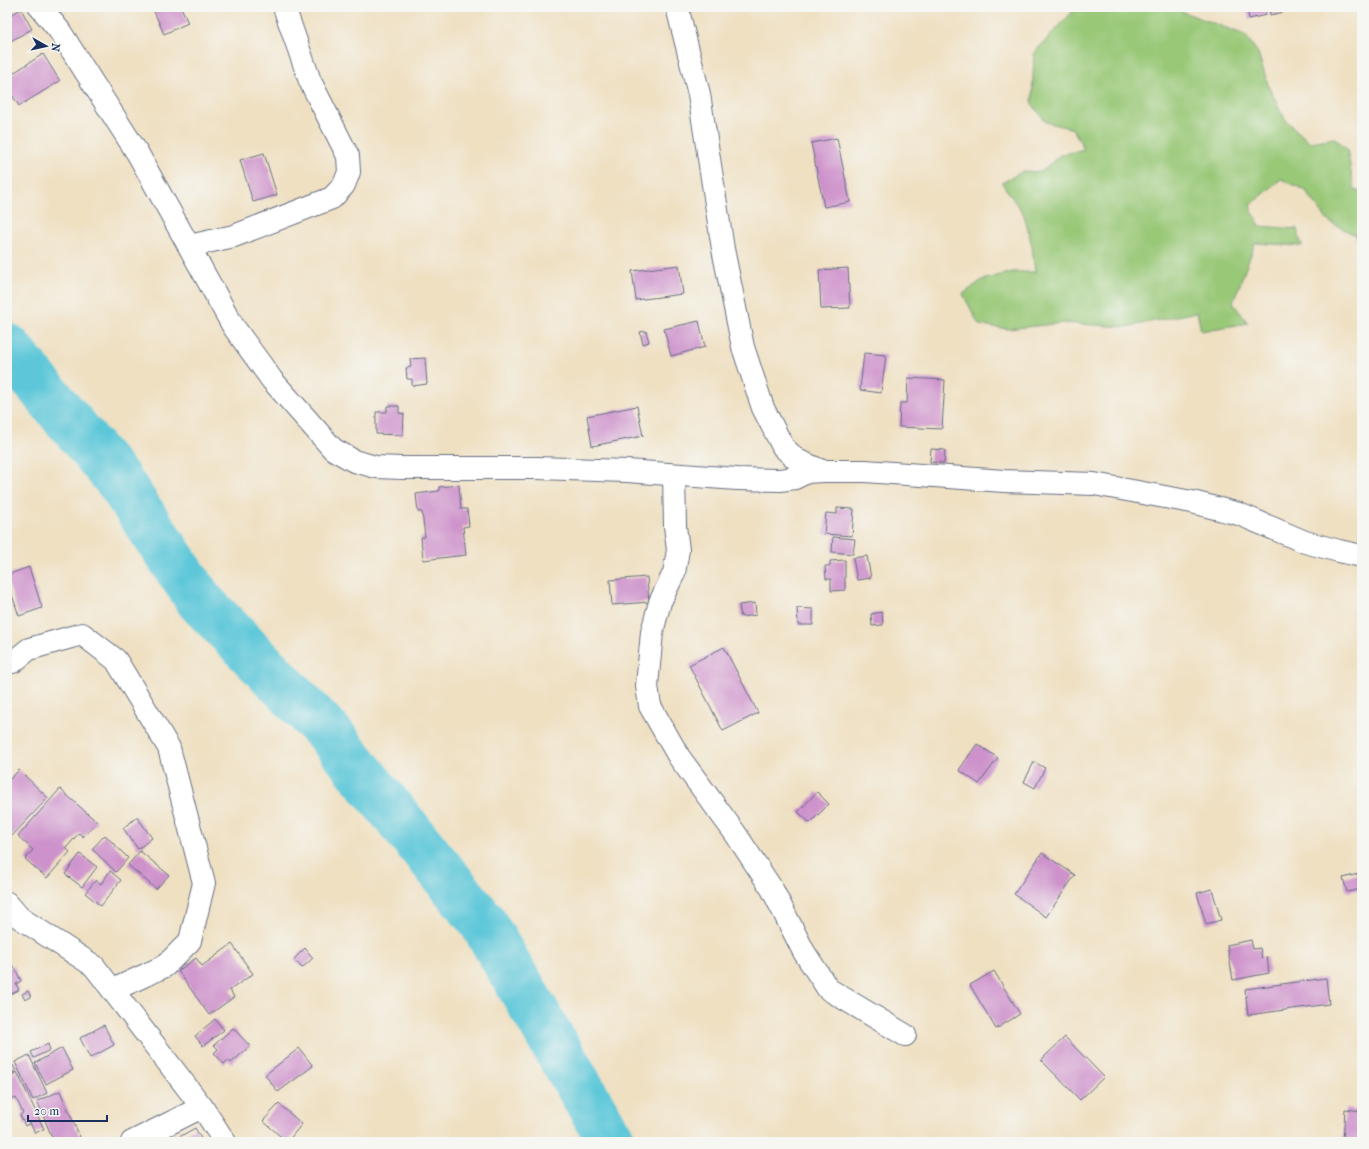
<svg xmlns="http://www.w3.org/2000/svg" width="1369" height="1149" viewBox="0 0 1369 1149" font-family="'IM FELL French Canon',serif">
<style>
.green{fill:#99c877;stroke:#5a7c6a}
.lines{fill:none;stroke-linecap:round;stroke-linejoin:round}
.river{stroke:#5dc7d9;stroke-width:48}
.building{fill:#cd91cb}
.minor-casing{stroke:#656d81;stroke-width:24}
.minor{stroke:#fff;stroke-width:22}
</style>
<rect width="100%" height="100%" fill="#f6f6f2"/>
<filter id="ink" filterUnits="userSpaceOnUse"><feTurbulence type="fractalNoise" baseFrequency=".025" numOctaves="2"/><feDisplacementMap in="SourceGraphic" scale="8" xChannelSelector="R" yChannelSelector="G"/><feConvolveMatrix kernelMatrix="1 2 1 2 8 2 1 2 1" color-interpolation-filters="sRGB"/></filter>
<filter id="wash" filterUnits="userSpaceOnUse"><feTurbulence type="fractalNoise" baseFrequency=".012" numOctaves="4" result="noise"/><feDisplacementMap in="SourceGraphic" scale="16" xChannelSelector="R" yChannelSelector="G"/><feGaussianBlur stdDeviation="0.9" result="paint"/><feColorMatrix in="noise" values="0 0 0 0 0 0 0 0 0 0 0 0 0 0 0 0 0 1.4 0 .05"/><feComposite in="paint" operator="in"/></filter>
<g filter="url(#wash)">
<rect width="100%" height="100%" fill="#efe0c2"/>
<polygon class="green" points="1077,7 1170,7 1245,35 1258,53 1269,88 1285,119 1309,142 1335,138 1347,149 1354,189 1362,193 1362,247 1355,235 1328,221 1305,190 1281,179 1250,206 1260,226 1297,229 1302,246 1255,243 1233,303 1248,323 1201,331 1197,312 1126,327 1063,323 1008,329 979,325 963,294 982,280 1012,272 1035,272 1032,246 1024,215 1002,183 1023,171 1041,172 1060,155 1084,149 1073,129 1046,122 1032,104 1034,53"/>
<g class="lines">
<polyline class="river" points="7,347 119,481 200,601 328,732 482,921 612,1142"/>
</g>
<g id="blocks">
<g class="building">
<polygon points="152,7 181,7 188,23 164,34"/>
<polygon points="1247,7 1265,7 1266,15 1249,19"/>
<polygon points="1269,7 1282,7 1284,12 1270,15"/>
<rect x="1323" y="7" width="20" height="2"/>
<polygon points="21,9 32,29 7,43 7,17"/>
<polygon points="43,54 60,81 19,106 7,87 7,77"/>
<polygon points="837,138 850,202 824,207 811,143"/>
<polygon points="264,153 277,195 253,202 240,160"/>
<polygon points="679,265 683,294 636,300 632,271"/>
<polygon points="848,268 850,308 821,309 819,270"/>
<polygon points="699,321 705,347 671,356 664,329"/>
<polygon points="646,331 649,342 643,344 640,332"/>
<polygon points="864,353 886,355 881,393 860,390"/>
<polygon points="425,358 427,384 412,386 412,379 407,379 406,368 411,367 410,359"/>
<polygon points="908,378 945,380 942,429 899,427 900,403 907,403"/>
<polygon points="387,406 399,406 399,413 404,414 403,435 376,434 376,412 387,412"/>
<polygon points="637,406 643,436 592,446 587,416"/>
<polygon points="931,449 945,450 944,463 930,462"/>
<polygon points="459,485 461,509 467,509 469,526 463,527 466,555 423,560 421,537 425,537 422,512 418,512 416,494 439,491 439,487"/>
<polygon points="837,508 854,509 852,536 824,534 826,513 837,514"/>
<polygon points="833,537 855,539 853,554 832,552"/>
<polygon points="867,556 871,578 857,580 853,558"/>
<polygon points="845,560 845,590 831,591 831,579 826,579 825,566 830,566 830,561"/>
<polygon points="29,567 42,608 19,616 7,580 7,575"/>
<polygon points="647,577 649,602 612,605 610,580"/>
<polygon points="755,603 756,615 741,617 739,605"/>
<polygon points="797,608 813,609 813,625 798,625"/>
<polygon points="882,612 883,625 872,626 871,614"/>
<polygon points="724,647 758,713 723,731 689,665"/>
<polygon points="977,744 998,758 979,784 959,770"/>
<polygon points="1034,762 1045,768 1035,788 1024,782"/>
<polygon points="19,770 48,798 12,836 7,832 7,782"/>
<polygon points="60,789 97,822 83,837 79,833 66,848 70,852 47,878 25,859 33,850 18,836"/>
<polygon points="817,792 829,804 810,823 798,812"/>
<polygon points="137,817 152,838 138,849 123,828"/>
<polygon points="105,835 128,858 116,872 92,849"/>
<polygon points="140,851 169,875 156,889 128,865"/>
<polygon points="1042,853 1075,875 1046,917 1014,894"/>
<polygon points="80,854 97,867 82,887 65,874"/>
<polygon points="110,871 121,880 101,906 85,893 96,880 101,884"/>
<polygon points="1362,873 1362,889 1347,892 1343,878"/>
<polygon points="1212,889 1221,920 1206,924 1197,893"/>
<polygon points="1251,940 1253,949 1260,948 1262,958 1267,957 1269,973 1233,980 1227,945"/>
<polygon points="232,944 253,974 230,990 234,997 209,1015 178,971 196,958 202,966"/>
<polygon points="305,948 313,958 302,968 294,959"/>
<polygon points="7,966 8,969 14,966 21,981 16,984 19,990 7,996"/>
<polygon points="994,971 1020,1014 996,1029 970,985"/>
<polygon points="1326,978 1329,1004 1248,1015 1245,989"/>
<polygon points="28,991 31,997 25,1000 22,994"/>
<polygon points="215,1019 224,1030 203,1046 195,1036"/>
<polygon points="104,1025 114,1045 90,1058 80,1038"/>
<polygon points="233,1028 250,1046 231,1063 228,1060 224,1064 214,1053 218,1049 214,1045"/>
<polygon points="1065,1037 1104,1077 1080,1100 1041,1060"/>
<polygon points="48,1044 50,1050 34,1058 31,1052"/>
<polygon points="62,1048 73,1070 46,1084 35,1063"/>
<polygon points="299,1048 313,1066 278,1092 265,1075"/>
<polygon points="29,1055 47,1093 33,1100 15,1062"/>
<polygon points="11,1062 16,1071 7,1076 7,1065"/>
<polygon points="17,1072 44,1129 35,1133 30,1123 25,1126 20,1115 23,1113 16,1098 12,1099 8,1089 10,1088 7,1082 7,1077"/>
<polygon points="60,1091 80,1137 69,1142 54,1142 37,1101"/>
<polygon points="279,1104 302,1124 287,1142 263,1121"/>
<polygon points="1345,1109 1362,1111 1362,1142 1343,1142"/>
<polygon points="195,1128 203,1142 170,1142"/>
</g>
</g>
</g>
<g filter="url(#ink)">
<use href="#blocks" fill-opacity="0" stroke="#656d81" stroke-width="1"/>
<g class="lines">
<defs>
<g id="minor">
<polyline points="40,7 59,30 138,154 233,326 272,380 333,449 354,461 376,467 402,468 537,468 627,471 737,479 780,480 795,478 807,472 822,471 865,471 1004,481 1094,484 1192,502 1239,514 1305,542 1339,551 1362,556"/>
<polyline points="677,7 699,94 723,249 743,347 763,408 783,447 797,460 822,471"/>
<polyline points="189,246 234,236 332,198 344,185 349,172 348,156 310,81 284,7"/>
<polyline points="674,475 675,526 678,550 674,573 660,602 652,632 647,686 650,706 679,757 735,833 772,889 804,952 828,989 905,1035"/>
<polyline points="13,662 29,649 82,634 116,660 169,748 204,883 190,941 165,966 113,990"/>
<polyline points="7,903 20,918 94,966 202,1107 225,1142"/>
<polyline points="132,1142 202,1107"/>
</g>
</defs>
<use href="#minor" class="minor-casing"/>
<use href="#minor" class="minor"/>
</g>
</g>
<rect width="1369" height="1149" fill="none" stroke="#f6f6f2" stroke-width="24"/>
<g transform="translate(46 46) rotate(98)" stroke="#f6f6f2" stroke-width="3" paint-order="stroke">
<path d="M0-3L7 15L0 10L-7 15Z" fill="#1b2f5e"/>
<text y="-6" font-size="11" font-weight="bold" text-anchor="middle" fill="#1b2f5e">N</text>
</g>
<path d="M28 1115v6h79v-6" fill="none" stroke="#1b2f5e" stroke-width="2"/>
<text x="34" y="1115" font-size="12" fill="#1b2f5e" stroke="#f6f6f2" stroke-width="3" paint-order="stroke">20 m</text>
</svg>
